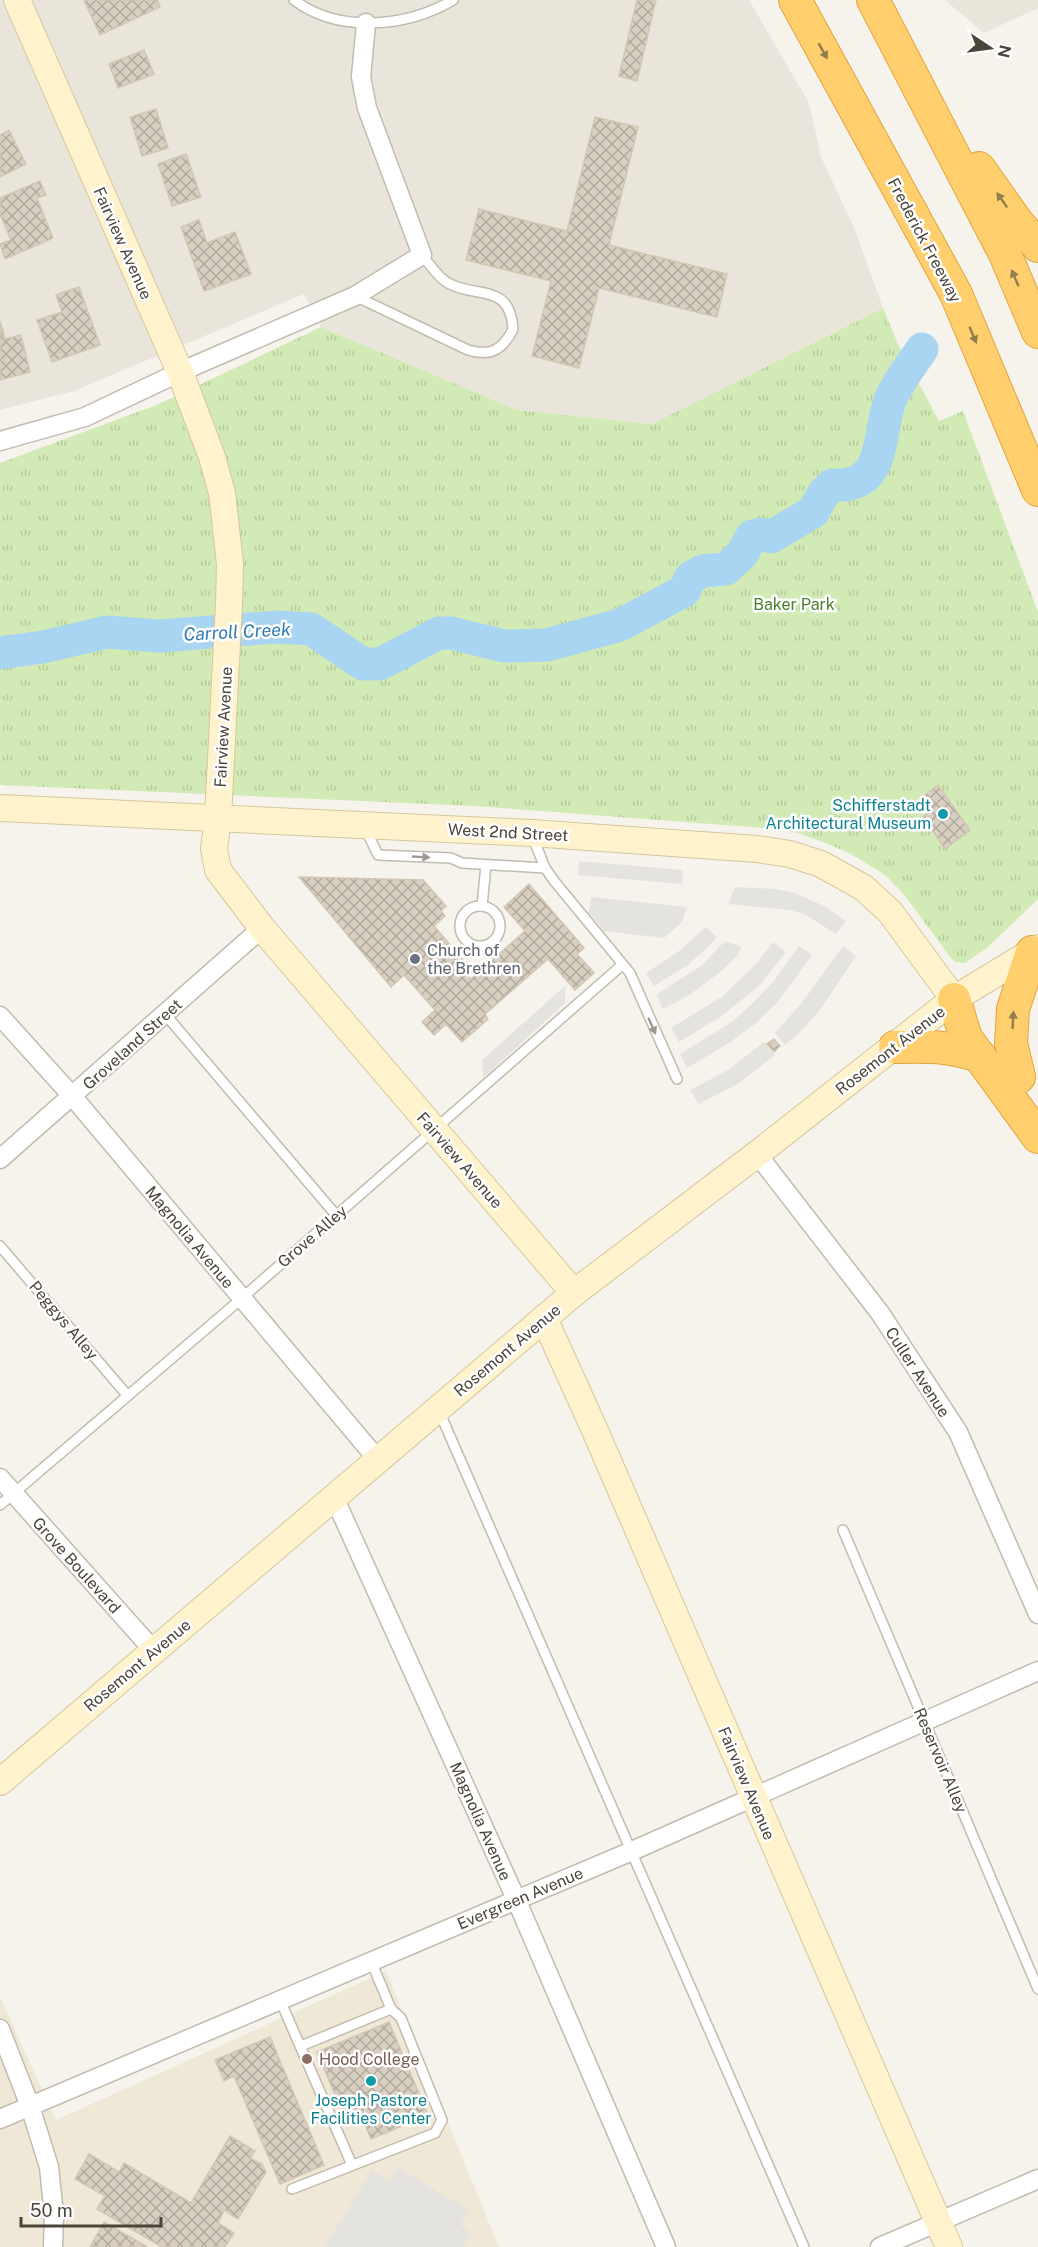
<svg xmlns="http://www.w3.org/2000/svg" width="1038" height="2247" viewBox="0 0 1038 2247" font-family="'Public Sans',sans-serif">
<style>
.residential{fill:#eae5da}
.education{fill:#efe8d6}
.park{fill:url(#park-tufts)}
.parking{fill:#e5e3e0}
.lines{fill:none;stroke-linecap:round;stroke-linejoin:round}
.river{stroke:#a9d4f2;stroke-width:33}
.building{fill:url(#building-cross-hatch);stroke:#d3c7b4;stroke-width:1.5}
.lane-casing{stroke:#c2bbae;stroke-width:12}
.street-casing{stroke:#c2bbae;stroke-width:21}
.secondary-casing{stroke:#d6c79b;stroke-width:28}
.highway-casing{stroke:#e0a43c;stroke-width:34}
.lane{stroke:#fff;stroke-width:9}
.street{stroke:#fff;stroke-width:18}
.secondary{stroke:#fff3cd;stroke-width:26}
.highway{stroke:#ffcf6e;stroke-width:32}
.oneway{fill:#937c4e}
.oneway2{fill:#9c9892}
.culture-dot{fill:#0f9aa8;stroke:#fff;stroke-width:2}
.worship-dot{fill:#6b7280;stroke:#fff;stroke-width:2}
.education-dot{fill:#8d6e63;stroke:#fff;stroke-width:2}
.labels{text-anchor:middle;stroke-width:5;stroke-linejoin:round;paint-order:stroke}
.street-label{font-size:16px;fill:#4b4439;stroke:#fff}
.park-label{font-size:16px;fill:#4a7f2a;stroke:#fff}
.culture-label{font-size:16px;fill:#0d838f;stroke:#fff;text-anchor:end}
.worship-label{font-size:16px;fill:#5b616d;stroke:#fff;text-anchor:start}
.education-label{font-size:16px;fill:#785e54;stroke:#fff;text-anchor:start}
.water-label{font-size:18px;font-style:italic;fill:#2e7ab2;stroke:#fff}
</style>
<defs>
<pattern id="park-tufts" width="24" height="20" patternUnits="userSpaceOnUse" patternTransform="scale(1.5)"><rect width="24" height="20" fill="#d2eab5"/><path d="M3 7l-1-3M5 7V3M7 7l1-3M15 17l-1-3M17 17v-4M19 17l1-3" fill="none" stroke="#b6ca9c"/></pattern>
<pattern id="building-cross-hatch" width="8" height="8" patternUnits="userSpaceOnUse" patternTransform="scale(1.5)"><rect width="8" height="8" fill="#d8cfc1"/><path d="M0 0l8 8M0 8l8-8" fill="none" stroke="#b1aa9e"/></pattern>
</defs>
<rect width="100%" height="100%" fill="#f6f3ec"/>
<g class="residential">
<polygon points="0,0 749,0 809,103 821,157 855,230 883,308 652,424 517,410 321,327 304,294 74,391 0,410"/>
<polygon points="945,0 1038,0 1038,8 984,33"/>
</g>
<polygon class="education" points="386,1971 499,2247 0,2247 0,1997 56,2120"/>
<polygon class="park" points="883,308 898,344 939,421 963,411 1038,612 1038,899 987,948 965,963 955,962 951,958 902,892 884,874 851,854 828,844 798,833 777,829 474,806 0,785 0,463 159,404 321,327 517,410 652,424"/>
<g class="parking">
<polygon points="579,861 683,870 682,884 578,875"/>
<polygon points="735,887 777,889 794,893 824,906 846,921 836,934 804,914 790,910 728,904"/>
<polygon points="591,897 687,907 682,922 664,938 604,931 589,913"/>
<polygon points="706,927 717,937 710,945 688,965 654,986 646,973 679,951"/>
<polygon points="725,941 742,947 736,957 719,973 688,996 663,1009 656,995 702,965"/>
<polygon points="773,942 786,952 758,987 720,1017 679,1042 671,1028 723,996 756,964"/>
<polygon points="799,946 812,955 778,1002 755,1024 729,1043 687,1068 680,1054 732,1022 755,1001 774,981"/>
<polygon points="843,946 856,956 820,1010 799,1033 785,1045 775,1033 804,1000"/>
<polygon points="565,986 565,1003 483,1078 482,1060"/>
<polygon points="764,1042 775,1055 739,1083 699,1104 690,1090 728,1070"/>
<polygon points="398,2168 469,2210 460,2225 471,2232 463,2247 325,2247 372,2170 390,2181"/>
</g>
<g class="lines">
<path class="river" d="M0,653L43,647L107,632L159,636L276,627L311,629L363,664H380L439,633H451L504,646L547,645L620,625L684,591L691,577L703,571L726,569L742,554L752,536L761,534L771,537L813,512L824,493L832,485C887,489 877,437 890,400C898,381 911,366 922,349"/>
</g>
<g class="building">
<polygon points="84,0 157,0 160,7 100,35"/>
<polygon points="637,0 656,0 637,81 619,76"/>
<polygon points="144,50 154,74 118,88 109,64"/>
<polygon points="156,109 168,148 142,156 130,117"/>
<polygon points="595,117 638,127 609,245 727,274 717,317 599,288 579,368 532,356 551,281 466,260 479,209 567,231"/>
<polygon points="9,130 26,164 0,177 0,135"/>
<polygon points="186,154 201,197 172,206 158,164"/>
<polygon points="40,181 46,195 37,198 53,238 5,259 0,244 11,240 0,214 0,198"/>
<polygon points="199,220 207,243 235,232 251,274 204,291 181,227"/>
<polygon points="79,287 100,345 52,362 37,320 62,312 56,295"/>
<polygon points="0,321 5,339 21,335 30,372 0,380"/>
<polygon points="938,785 970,830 945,849 923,817 931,811 921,798"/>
<polygon points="299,877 423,880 446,906 441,911 445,916 434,926 463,960 458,964 471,979 525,931 504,907 529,884 584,948 577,954 594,973 575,990 548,959 485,1014 488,1019 462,1042 446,1024 434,1035 422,1022 435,1010 404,975 391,987"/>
<polygon points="774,1039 780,1046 774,1052 767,1044"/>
<polygon points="389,2022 428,2115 371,2139 359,2110 344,2116 317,2052"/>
<polygon points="270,2037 324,2165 280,2184 234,2076 224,2081 215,2060"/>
<polygon points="230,2136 255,2151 250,2158 262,2164 266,2172 238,2219 224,2210 218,2223 234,2233 225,2247 162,2247 97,2209 105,2196 75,2179 89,2154 119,2172 124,2163 191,2203"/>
<polygon points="104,2222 146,2246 90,2247"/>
</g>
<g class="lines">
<defs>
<g id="lane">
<path d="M294,0C339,34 407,27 453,0"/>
<path d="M355,296L468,350C490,357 503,350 513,329C510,282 476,299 448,283C437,277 430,264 422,255"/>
<polyline points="365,828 378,855 451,858 462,863 545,868"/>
<polyline points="532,835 545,868 555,882 630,973 677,1079"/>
<polyline points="482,906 486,865"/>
<circle cx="480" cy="926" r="20"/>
<polyline points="165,1014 336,1215"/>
<polyline points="0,1246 127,1395"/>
<polyline points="439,1411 804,2247"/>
<polyline points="0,1505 241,1299 622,965"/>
<polyline points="843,1530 1038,1989"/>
<polyline points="280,2000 352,2165"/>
<polyline points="301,2046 391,2009 371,1961"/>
<polyline points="292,2189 435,2133 442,2120 401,2018 391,2009"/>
</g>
<g id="street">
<polyline points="0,441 85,417 180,372 355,296 422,255 367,108 361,77 366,23"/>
<polyline points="0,1016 73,1097 378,1460"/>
<polyline points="757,1154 880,1313 958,1432 1038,1614"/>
<polyline points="0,1159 262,928"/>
<polyline points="0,1478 154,1651"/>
<polyline points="334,1497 516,1899 666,2247"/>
<polyline points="0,2029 30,2106 49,2167 54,2215 53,2247"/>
<polyline points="0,2119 632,1851 1038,1671"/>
<polyline points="880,2247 1038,2179"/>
</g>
<g id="secondary">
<polyline points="17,0 180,372 212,457 222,493 230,564 229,604 218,818 214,849 218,870 262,928 574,1293"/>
<polyline points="0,808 531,833 757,849 790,854 821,864 864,888 890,912 954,999"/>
<polyline points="544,1318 593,1426 949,2247"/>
<polyline points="0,1782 574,1293 757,1154 954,999 1038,948"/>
</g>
<g id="highway">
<polyline points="795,0 956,294 1038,490"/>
<polyline points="873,0 1005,254 1038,332"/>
<polyline points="979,168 1017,222 1038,246"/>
<polyline points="954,999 966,1038 1038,1137"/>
<path d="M895,1047C930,1046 946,1046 980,1056"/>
<polyline points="1019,1077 1011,1043 1013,1009 1032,952"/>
</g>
</defs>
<use href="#lane" class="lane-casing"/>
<use href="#street" class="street-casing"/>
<use href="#secondary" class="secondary-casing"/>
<use href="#highway" class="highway-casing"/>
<use href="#lane" class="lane"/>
<use href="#street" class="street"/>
<use href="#secondary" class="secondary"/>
<use href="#highway" class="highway"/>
</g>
<defs><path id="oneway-solid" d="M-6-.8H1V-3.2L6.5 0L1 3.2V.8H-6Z" transform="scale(1.5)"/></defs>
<g class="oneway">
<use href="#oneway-solid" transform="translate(823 51) rotate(61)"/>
<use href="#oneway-solid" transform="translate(1002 200) rotate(-125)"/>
<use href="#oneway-solid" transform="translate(1015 278) rotate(-113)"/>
<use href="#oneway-solid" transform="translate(973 335) rotate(67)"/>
<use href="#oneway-solid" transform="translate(1013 1020) rotate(-87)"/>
</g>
<g class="oneway2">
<use href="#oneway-solid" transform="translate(421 857) rotate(3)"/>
<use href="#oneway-solid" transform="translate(652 1026) rotate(66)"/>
</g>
<g class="culture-dot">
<circle cx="943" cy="814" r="6"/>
<circle cx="371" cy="2081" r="6"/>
</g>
<circle class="worship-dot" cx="415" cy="959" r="6"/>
<circle class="education-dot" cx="307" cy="2059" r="6"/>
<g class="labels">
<g class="street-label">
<text transform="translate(925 240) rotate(62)" y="6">Frederick Freeway</text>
<text transform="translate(123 243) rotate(66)" y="6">Fairview Avenue</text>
<text transform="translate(223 727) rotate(-87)" y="6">Fairview Avenue</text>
<text transform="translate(508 832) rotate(3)" y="6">West 2nd Street</text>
<text transform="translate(132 1044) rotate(-42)" y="6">Groveland Street</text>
<text transform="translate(890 1050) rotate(-38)" y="6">Rosemont Avenue</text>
<text transform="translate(460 1160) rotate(49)" y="6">Fairview Avenue</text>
<text transform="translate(312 1236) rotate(-41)" y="6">Grove Alley</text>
<text transform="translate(190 1237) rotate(50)" y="6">Magnolia Avenue</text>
<text transform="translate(64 1320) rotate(50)" y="6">Peggys Alley</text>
<text transform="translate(507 1350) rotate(-40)" y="6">Rosemont Avenue</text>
<text transform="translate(918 1372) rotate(57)" y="6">Culler Avenue</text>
<text transform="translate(77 1565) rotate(48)" y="6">Grove Boulevard</text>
<text transform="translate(137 1665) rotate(-40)" y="6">Rosemont Avenue</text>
<text transform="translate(941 1760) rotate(67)" y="6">Reservoir Alley</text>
<text transform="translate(747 1783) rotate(67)" y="6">Fairview Avenue</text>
<text transform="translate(481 1821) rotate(66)" y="6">Magnolia Avenue</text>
<text transform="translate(520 1898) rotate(-23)" y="6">Evergreen Avenue</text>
</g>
<g class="park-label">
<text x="794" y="610">Baker Park</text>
</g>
<g class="culture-label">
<text x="931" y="811">Schifferstadt<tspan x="931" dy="18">Architectural Museum</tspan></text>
<text x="371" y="2106" text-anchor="middle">Joseph Pastore<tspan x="371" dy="18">Facilities Center</tspan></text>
</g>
<g class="worship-label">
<text x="427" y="956">Church of<tspan x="427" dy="18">the Brethren</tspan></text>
</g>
<g class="education-label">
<text x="319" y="2065">Hood College</text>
</g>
<g class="water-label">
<text transform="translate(237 632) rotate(-3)" y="6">Carroll Creek</text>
</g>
</g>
<g transform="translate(990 48) rotate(103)" stroke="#ffffff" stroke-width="4.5" paint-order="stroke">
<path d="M0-4.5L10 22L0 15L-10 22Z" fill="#4b4439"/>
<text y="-9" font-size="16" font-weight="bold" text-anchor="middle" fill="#4b4439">N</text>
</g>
<path d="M21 2217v9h140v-9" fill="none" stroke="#4b4439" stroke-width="3"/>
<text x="30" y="2217" font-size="18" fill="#4b4439" stroke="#ffffff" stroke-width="4.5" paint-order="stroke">50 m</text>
</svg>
